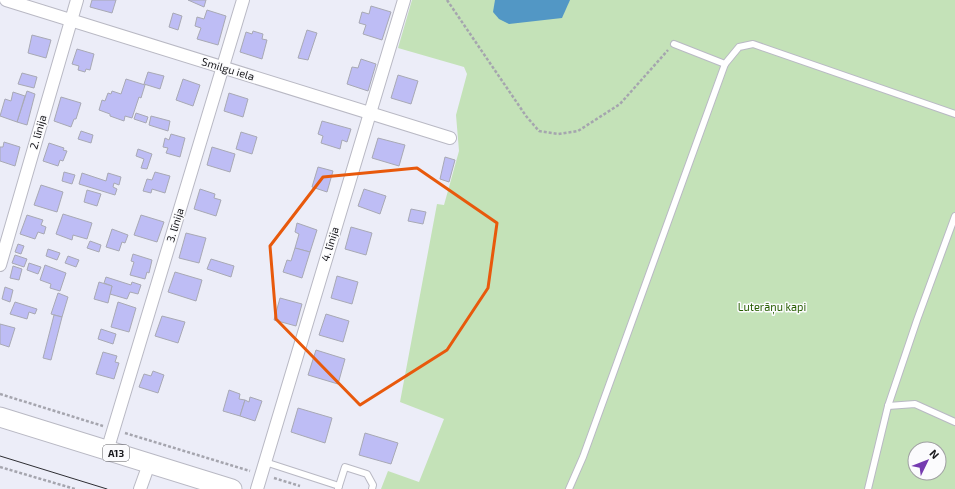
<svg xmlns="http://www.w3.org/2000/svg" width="955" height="489" viewBox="0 0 955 489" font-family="'Exo 2',sans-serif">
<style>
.green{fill:#c4e2b8;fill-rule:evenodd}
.water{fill:#5297c5}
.building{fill:#bebdf5;stroke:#a8a9b4}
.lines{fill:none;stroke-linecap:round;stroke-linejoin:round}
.lane-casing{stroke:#b9b9c4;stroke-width:8}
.street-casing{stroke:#b9b9c4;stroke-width:14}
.primary-casing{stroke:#b9b9c4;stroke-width:21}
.path{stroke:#a5a5ae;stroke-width:2.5;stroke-dasharray:3 2;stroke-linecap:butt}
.lane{stroke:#fff;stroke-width:6}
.street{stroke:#fff;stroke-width:12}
.primary{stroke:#fff;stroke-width:19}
.tram{stroke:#2d2d32;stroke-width:1}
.marked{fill:none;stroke:#e8590c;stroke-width:3;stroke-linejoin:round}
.labels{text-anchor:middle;stroke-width:3;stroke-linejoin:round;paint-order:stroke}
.shield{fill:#fbfbfd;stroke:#5c5c60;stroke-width:1}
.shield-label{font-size:10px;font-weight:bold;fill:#18181c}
.street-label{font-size:11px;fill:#18181c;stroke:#fbfbfd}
.park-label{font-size:11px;fill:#265d00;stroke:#fbfbfd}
</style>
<rect width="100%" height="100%" fill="#ecedf8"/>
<path class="green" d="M412,0H955V489H381L388,471L419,482L444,419L400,402L437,204L444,205L459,151L456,115L467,74L464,67L398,48ZM915,449H939V473H915Z"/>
<polygon class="water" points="495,0 570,0 562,18 509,24 499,19 493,12"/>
<g class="building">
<polygon points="92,0 116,0 112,13 90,7"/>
<polygon points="188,0 206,0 204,7"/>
<polygon points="371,6 391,12 382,40 363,34 366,25 359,23 362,12 369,14"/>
<polygon points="207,10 226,16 218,45 197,39 201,28 195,26 197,17 204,19"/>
<polygon points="173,13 182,16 178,30 169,27"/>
<polygon points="307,30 317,33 308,60 298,58"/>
<polygon points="253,31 263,34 262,39 267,40 262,59 240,52 246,32 252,34"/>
<polygon points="32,35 51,40 46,58 28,53"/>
<polygon points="77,49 94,54 90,70 86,69 85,72 78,70 79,66 72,64"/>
<polygon points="361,59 376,64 368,91 347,84 352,67 358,68"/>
<polygon points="148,72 164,76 160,89 144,84"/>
<polygon points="22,73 37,77 34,88 18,84"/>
<polygon points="398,75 418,81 411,104 391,98"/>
<polygon points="126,79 145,85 141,98 139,97 132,118 125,116 124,121 110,116 110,114 99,110 102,100 105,101 108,93 111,94 112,91 121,94"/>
<polygon points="183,79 200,85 193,106 176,100"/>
<polygon points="27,91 35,94 27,125 17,122"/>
<polygon points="13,92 25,96 17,122 0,116 5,99 11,101"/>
<polygon points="229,93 248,99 243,117 224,111"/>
<polygon points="61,97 81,103 76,119 74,119 71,127 54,121"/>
<polygon points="136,113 148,117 146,123 134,119"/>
<polygon points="151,116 170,121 168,131 149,125"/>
<polygon points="322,121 351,129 347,142 342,140 340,149 321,143 323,136 318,134"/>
<polygon points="81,131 93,135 91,143 78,139"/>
<polygon points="241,132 257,137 252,154 236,149"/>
<polygon points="171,134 185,138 180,157 166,153 168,148 163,147 165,138 169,140"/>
<polygon points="378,138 405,145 399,166 372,158"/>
<polygon points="4,142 20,147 15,166 0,161 0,147 3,147"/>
<polygon points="49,143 64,148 63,150 67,151 63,161 60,160 58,166 43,161"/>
<polygon points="212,147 235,154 230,172 207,165"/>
<polygon points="138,149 152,154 147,169 141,168 144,159 136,156"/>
<polygon points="445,157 455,160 449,182 440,179"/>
<polygon points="318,167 333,171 327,192 312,187"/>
<polygon points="64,172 75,175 72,184 62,181"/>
<polygon points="155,172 170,176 165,193 152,189 151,193 143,191 147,179 152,180"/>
<polygon points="82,173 106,181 108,173 121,177 119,185 114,183 113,187 117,189 115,195 79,184"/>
<polygon points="41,185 63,192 57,212 34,205"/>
<polygon points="200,189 215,194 214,198 221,200 216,216 194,209"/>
<polygon points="364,189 386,196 380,214 358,206"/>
<polygon points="87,190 101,194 97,206 84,202"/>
<polygon points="411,209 426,212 423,224 408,221"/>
<polygon points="63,214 92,223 87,239 73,235 72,240 56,234"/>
<polygon points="27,215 43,220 41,225 46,227 44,234 38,232 35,239 20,234"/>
<polygon points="141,215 164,222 157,242 134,235"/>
<polygon points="297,223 317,230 310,252 295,248 299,234 295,232"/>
<polygon points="351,227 372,233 366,255 345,249"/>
<polygon points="112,229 128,235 125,243 122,242 119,251 106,247"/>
<polygon points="186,233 206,238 199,263 179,258"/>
<polygon points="90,241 101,245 99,252 87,248"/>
<polygon points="18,244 24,246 21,254 15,252"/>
<polygon points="295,248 310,252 302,278 283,272 287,260 291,261"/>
<polygon points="48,249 60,253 57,260 46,256"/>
<polygon points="133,254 152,260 149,273 147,272 145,279 130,275 134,262 131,261"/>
<polygon points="15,255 27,259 24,267 12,263"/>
<polygon points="68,256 79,260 76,267 65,263"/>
<polygon points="211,259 234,266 231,277 207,269"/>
<polygon points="29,263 41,267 38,274 27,270"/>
<polygon points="45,265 66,273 60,291 50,288 51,284 40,280"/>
<polygon points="13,266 22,269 19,280 10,278"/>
<polygon points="175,272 202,280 196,301 168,292"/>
<polygon points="337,276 358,282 352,304 331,298"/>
<polygon points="106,277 131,285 132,282 141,285 138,294 130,292 127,299 110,294 112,286 104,283"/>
<polygon points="99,282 112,286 108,303 94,299"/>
<polygon points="5,287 13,290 10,302 2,299"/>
<polygon points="58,293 68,297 62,317 51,314"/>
<polygon points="280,298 302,304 296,326 274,320"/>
<polygon points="15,302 37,309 35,314 29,312 27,319 10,314"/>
<polygon points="118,302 136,308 129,332 111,327"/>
<polygon points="326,314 349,321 343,342 319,335"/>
<polygon points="54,315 62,317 51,360 43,358"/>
<polygon points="162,316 185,322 178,343 155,336"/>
<polygon points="0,324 15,328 9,347 0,344"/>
<polygon points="101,329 116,334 113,344 98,339"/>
<polygon points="316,350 345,359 338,384 308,375"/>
<polygon points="103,352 117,356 115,362 119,363 114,379 96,374"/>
<polygon points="153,371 164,375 158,393 139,387 144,374 151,376"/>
<polygon points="229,390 240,394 239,399 245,400 240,416 223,411"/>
<polygon points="250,397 262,401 255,421 240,416 245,400 249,402"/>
<polygon points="298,408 332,418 325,443 291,432"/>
<polygon points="365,433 398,443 391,464 359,455"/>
</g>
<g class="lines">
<defs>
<g id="lane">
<polyline points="674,44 725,64 739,47 753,44 955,114"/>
<polyline points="888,406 915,404 955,422"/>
<polyline points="265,462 339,486"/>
<polyline points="338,489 345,467 367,474 373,485 372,489"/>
<polyline points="569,489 583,457 725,64"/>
<polyline points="868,489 888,406 917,320 955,216"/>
</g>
<g id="street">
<polyline points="6,0 450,138"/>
<polyline points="0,265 77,0"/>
<polyline points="107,451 243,0"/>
<polyline points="140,489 149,464"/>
<polyline points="257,489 404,0"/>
</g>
<polyline id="primary" points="0,417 232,489"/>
</defs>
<use href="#lane" class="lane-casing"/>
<use href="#street" class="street-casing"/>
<use href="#primary" class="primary-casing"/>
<g class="path">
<polyline points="447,0 526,116 539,131 558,134 578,131 620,104 668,50"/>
<polyline points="0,394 103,426"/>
<polyline points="125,433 250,471"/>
<polyline points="0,467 75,489"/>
<polyline points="274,478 300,486"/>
</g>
<use href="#lane" class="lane"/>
<use href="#street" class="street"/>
<use href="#primary" class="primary"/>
<polyline class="tram" points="0,456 107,489"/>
</g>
<path class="marked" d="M417,168L497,223L488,288L447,350L360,405L276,319L270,246L323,177Z"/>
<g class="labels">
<rect class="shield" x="103" y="445" width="26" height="16" rx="3"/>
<g class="shield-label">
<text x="116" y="457">A13</text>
</g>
<g class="street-label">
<text transform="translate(228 69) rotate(17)" y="4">Smilgu iela</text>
<text transform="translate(38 132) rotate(-74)" y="4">2. līnija</text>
<text transform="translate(175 225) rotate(-73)" y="4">3. līnija</text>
<text transform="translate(330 244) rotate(-73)" y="4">4. līnija</text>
</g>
<g class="park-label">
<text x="772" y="311">Luterāņu kapi</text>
</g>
</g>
<g transform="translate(927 461) rotate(47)"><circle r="19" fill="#fbfbfd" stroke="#a0a0a3"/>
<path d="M0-3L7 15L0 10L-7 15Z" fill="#753bb0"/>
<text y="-6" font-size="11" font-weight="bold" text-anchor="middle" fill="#18181c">N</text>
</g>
</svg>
